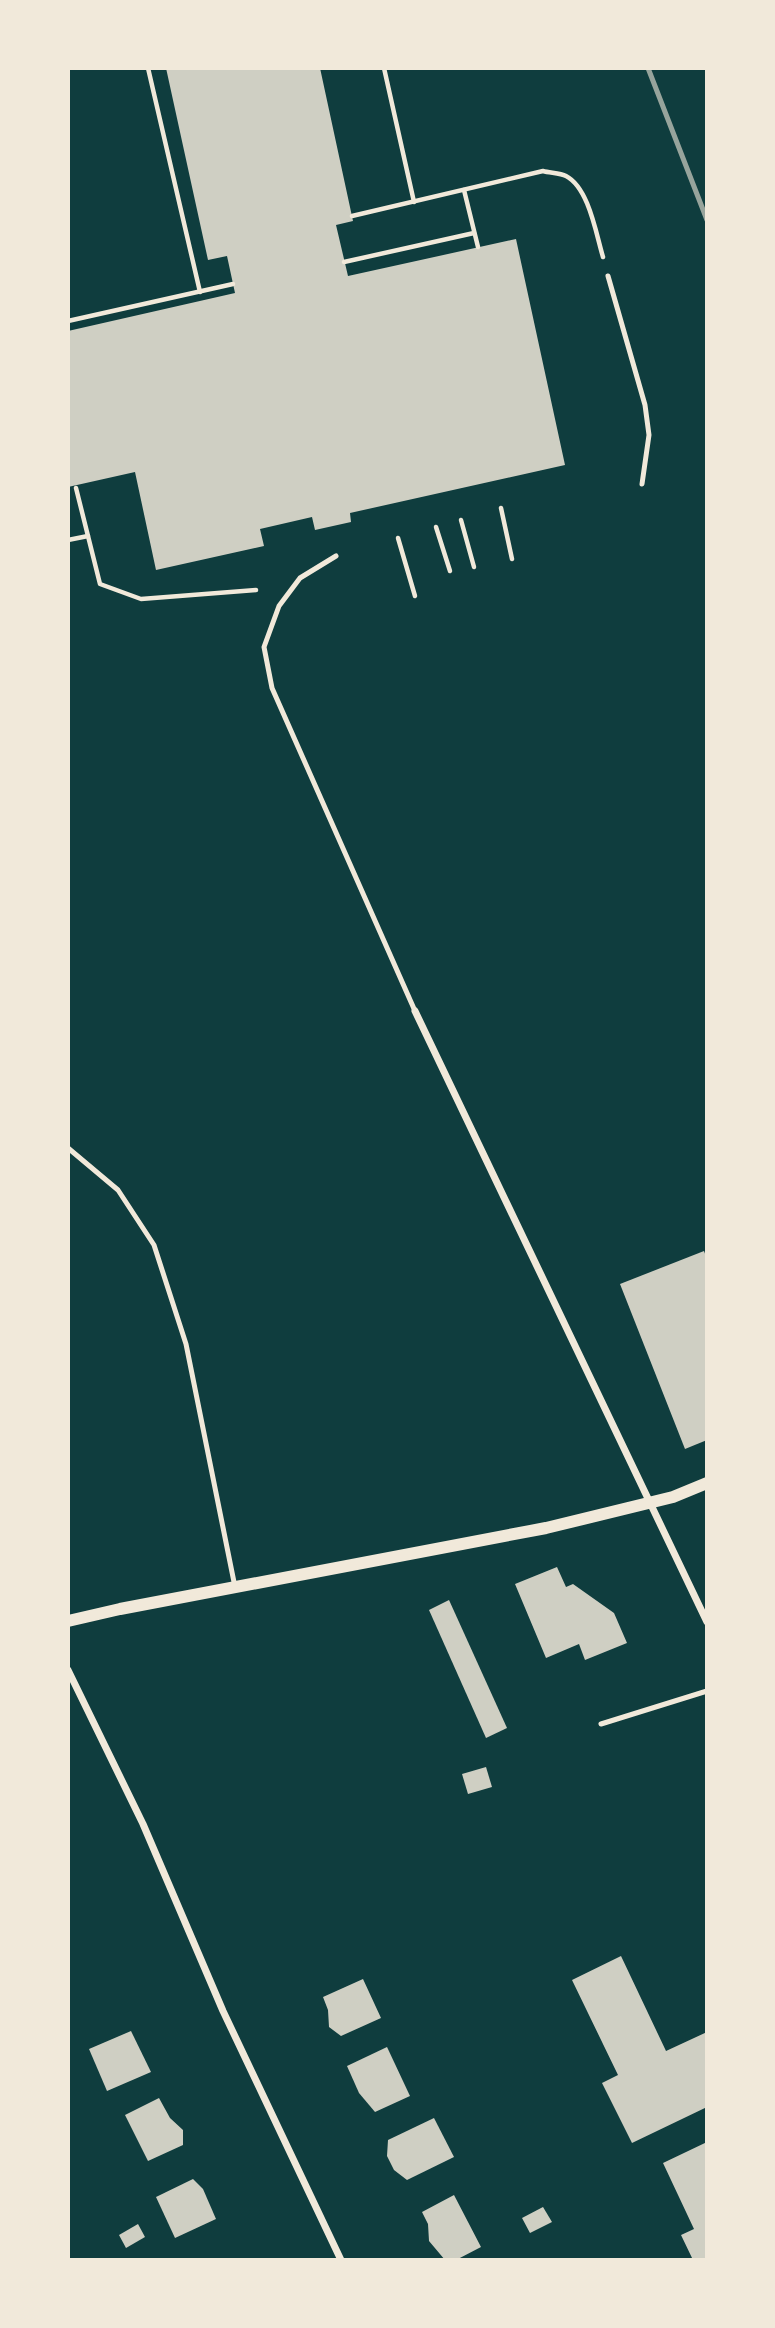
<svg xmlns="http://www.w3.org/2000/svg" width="775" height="2328" viewBox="0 0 775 2328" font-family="'Asap Condensed',sans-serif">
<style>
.building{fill:#cfcfc3}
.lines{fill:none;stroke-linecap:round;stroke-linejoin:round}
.path{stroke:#f1e9da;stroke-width:4.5}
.service{stroke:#f1e9da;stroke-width:5}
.minor{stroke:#f1e9da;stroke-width:7}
.tertiary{stroke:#f1e9da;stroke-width:12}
.rail{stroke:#97a49c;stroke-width:5}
</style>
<rect width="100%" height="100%" fill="#0f3d3e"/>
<g class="building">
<polygon points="166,68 320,68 353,221 336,225 348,276 516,239 565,465 350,513 351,522 315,530 312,517 260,529 264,546 156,570 135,472 68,487 68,331 235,293 227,256 208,260"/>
<polygon points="704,1251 707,1259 707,1440 685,1449 620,1284"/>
<polygon points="557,1567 566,1587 573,1584 614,1613 627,1643 585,1660 579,1644 546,1658 515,1584"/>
<polygon points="449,1600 507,1728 486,1738 429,1610"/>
<polygon points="486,1767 492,1787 468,1794 462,1774"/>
<polygon points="621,1956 666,2051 707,2032 707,2107 632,2143 602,2083 618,2075 572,1980"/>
<polygon points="363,1979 381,2018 341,2036 329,2027 328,2010 323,1997"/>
<polygon points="131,2031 151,2072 107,2091 89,2049"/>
<polygon points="387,2047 410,2096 375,2112 359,2093 347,2066"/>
<polygon points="159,2098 170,2118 183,2130 183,2145 148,2161 125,2115"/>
<polygon points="434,2118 454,2157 407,2180 394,2170 387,2156 388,2140"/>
<polygon points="707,2142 707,2260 693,2260 681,2235 694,2229 663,2163"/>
<polygon points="193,2179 203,2189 216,2219 175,2238 156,2197"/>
<polygon points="454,2195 481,2247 456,2260 445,2260 429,2241 428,2224 422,2212"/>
<polygon points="543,2207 552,2222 530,2233 522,2218"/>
<polygon points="138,2224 145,2237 126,2248 119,2235"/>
</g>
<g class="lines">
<g class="path">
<polyline points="148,68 200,292"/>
<polyline points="384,68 414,202"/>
<polyline points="464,190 478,247"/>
<path d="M352,216L543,171C550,173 560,173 566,176C589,188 596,234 603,257"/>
<polyline points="344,262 474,233"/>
<polyline points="68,321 233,284"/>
<polyline points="76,488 100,584 141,599 256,590"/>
<polyline points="501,508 512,559"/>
<polyline points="461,520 474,567"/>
<polyline points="436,527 450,571"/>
<polyline points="398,538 415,596"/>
<polyline points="68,540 88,536"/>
</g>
<g class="service">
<polyline points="608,276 645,405 649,435 642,484"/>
<polyline points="336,556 300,578 279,606 264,647 272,688 415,1011"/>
<polyline points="68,1148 118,1190 154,1245 186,1344 235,1587"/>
<polyline points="601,1724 707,1691"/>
</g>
<g class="minor">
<polyline points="415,1011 707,1622"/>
<polyline points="68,1670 143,1824 223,2011 341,2260"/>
</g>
<polyline class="tertiary" points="68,1621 120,1609 546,1528 673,1497 707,1483"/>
<polyline class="rail" points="648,68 707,220"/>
</g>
<rect width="775" height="2328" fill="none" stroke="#f1e9da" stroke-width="140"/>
</svg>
